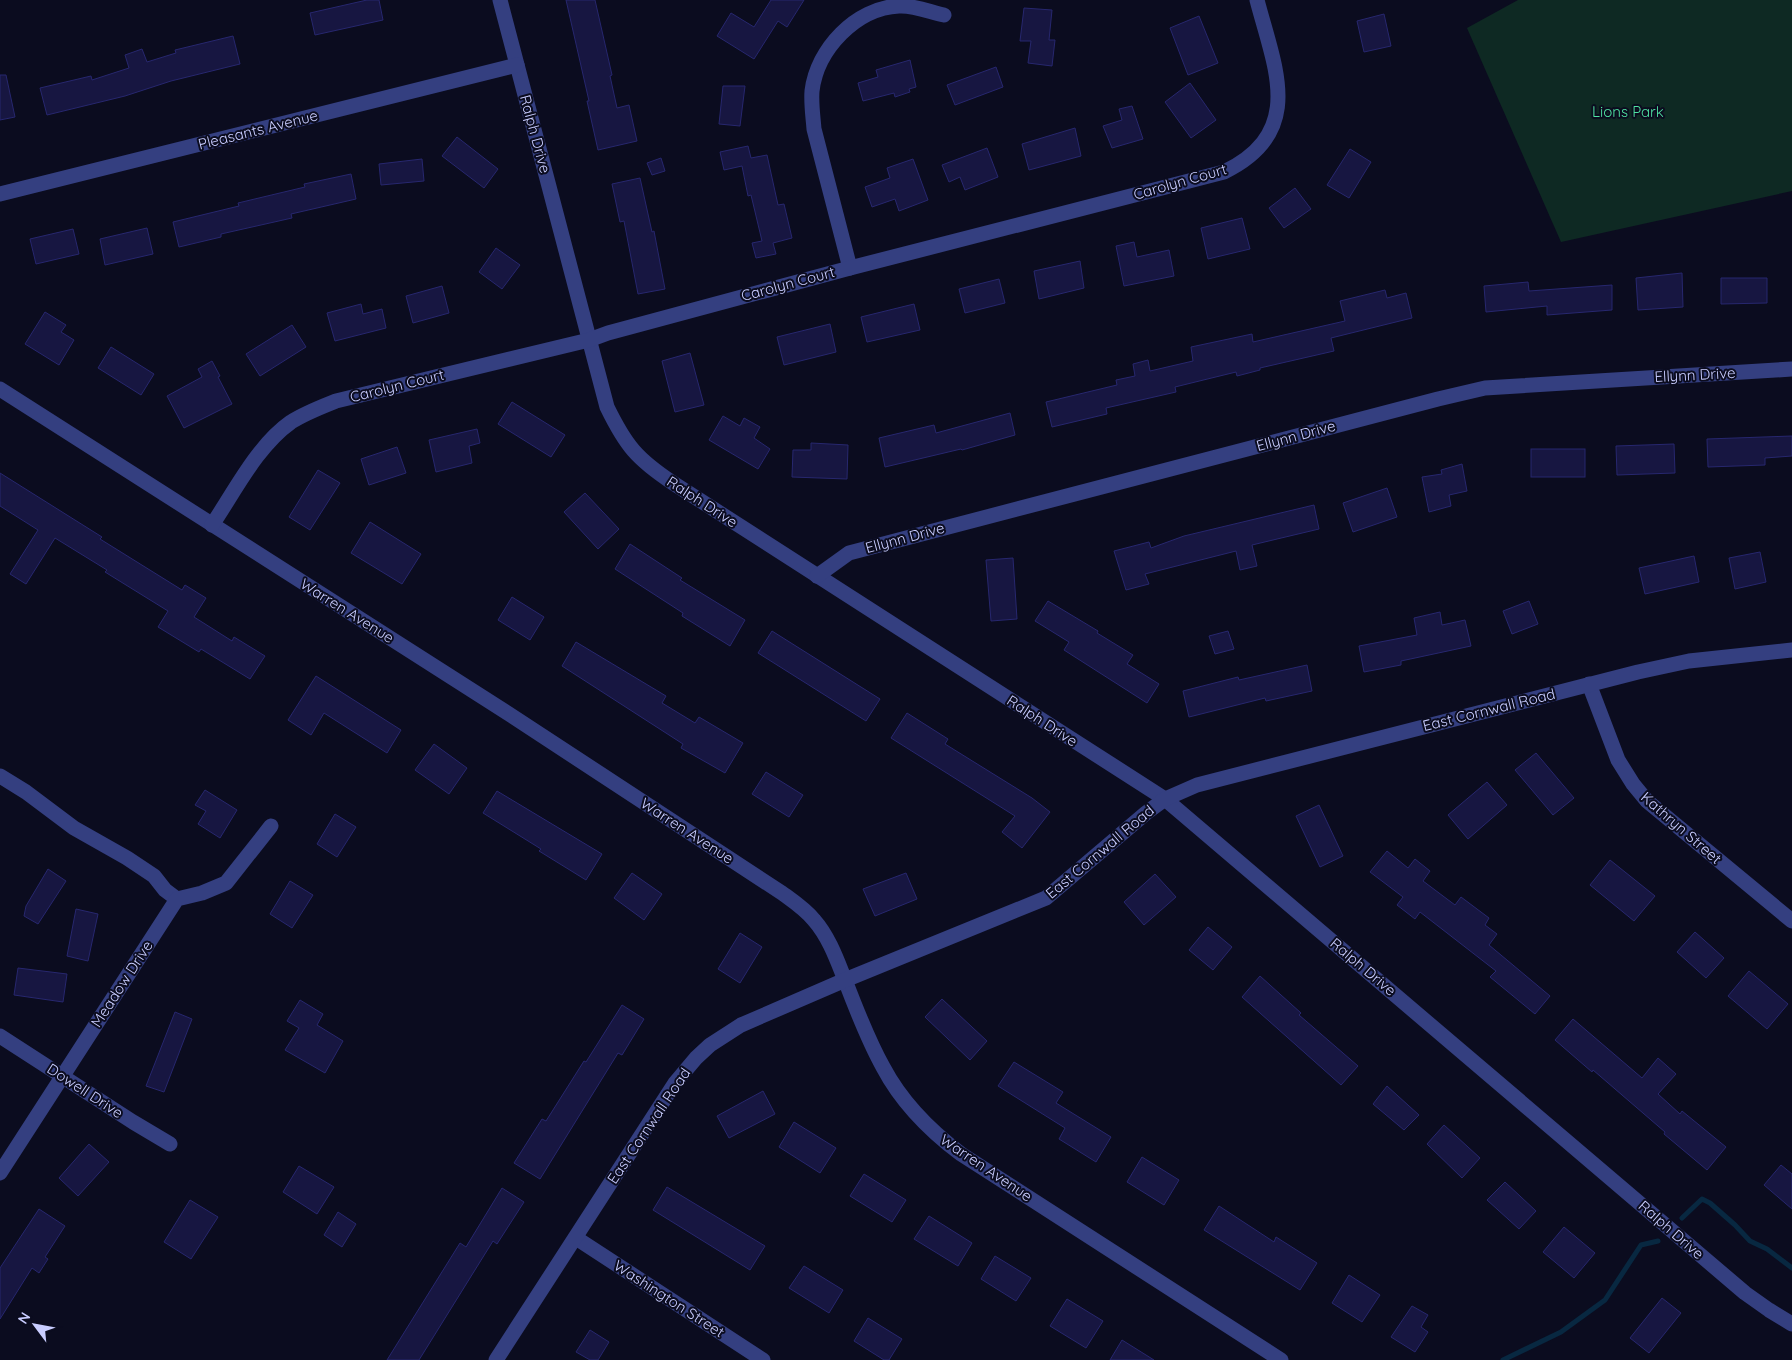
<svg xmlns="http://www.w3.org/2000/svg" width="1792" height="1360" viewBox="0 0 1792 1360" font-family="Quicksand,sans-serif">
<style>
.green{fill:#0e2923}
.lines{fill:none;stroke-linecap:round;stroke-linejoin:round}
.stream{stroke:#082841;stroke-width:5}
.building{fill:#171641;stroke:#27276e}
.minor{stroke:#343f80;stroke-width:15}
.labels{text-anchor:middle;stroke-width:4;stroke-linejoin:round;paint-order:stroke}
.park-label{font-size:15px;fill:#50e4a3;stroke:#0b0c1f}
.street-label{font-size:15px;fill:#c9cdff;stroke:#0b0c1f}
</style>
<rect width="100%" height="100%" fill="#0b0c1f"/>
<polygon class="green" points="1518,0 1792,0 1792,191 1561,242 1467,28"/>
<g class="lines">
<g class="stream">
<polyline points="1682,1218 1702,1199 1710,1203 1735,1225 1750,1241 1767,1249 1792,1268"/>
<polyline points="1503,1360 1561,1332 1605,1300 1641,1245 1658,1241"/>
</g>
</g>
<g class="building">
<polygon points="367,0 379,0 383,20 315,35 310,13"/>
<polygon points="566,0 595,0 612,75 610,76 617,108 629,105 637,141 598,150 587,101 589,101"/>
<polygon points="771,0 804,0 787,27 778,21 754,59 717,36 731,13 754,27"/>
<polygon points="1024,8 1052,10 1049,40 1055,40 1052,66 1028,63 1031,41 1020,41"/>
<polygon points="1384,14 1391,46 1364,52 1357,21"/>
<polygon points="1199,16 1218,63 1188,75 1170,28"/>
<polygon points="233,36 240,64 171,81 125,96 47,115 40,88 91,76 92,80 129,68 125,55 142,49 147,62 176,53 175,50"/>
<polygon points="910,60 916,87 909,89 910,92 895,97 894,93 863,101 858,83 878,77 876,70"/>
<polygon points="996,67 1003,87 955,105 947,85"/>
<polygon points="0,75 6,75 15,117 0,120"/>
<polygon points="1190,83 1216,120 1191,138 1165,102"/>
<polygon points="723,86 745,86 740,126 719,124"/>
<polygon points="1132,106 1143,139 1112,148 1103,126 1122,120 1119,109"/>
<polygon points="1075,128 1081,156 1029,170 1022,144"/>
<polygon points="457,137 498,169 484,188 442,156"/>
<polygon points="748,146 751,158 767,155 778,205 784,204 792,238 773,243 776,254 756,258 752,243 762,241 751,195 748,196 742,166 724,170 720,152"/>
<polygon points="987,148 998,177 965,190 960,177 949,182 942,165"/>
<polygon points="1350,149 1371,162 1349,198 1327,185"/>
<polygon points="661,158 665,171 652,175 647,163"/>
<polygon points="422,159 424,181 381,185 379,164"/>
<polygon points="913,159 928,200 899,211 895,199 872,207 865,187 890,178 887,168"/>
<polygon points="351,174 356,199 291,214 292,218 221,234 221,237 179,247 173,222 239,206 238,203 305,187 304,184"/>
<polygon points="640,178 652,232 654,231 665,289 638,294 624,221 620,222 612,184"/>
<polygon points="1295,188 1311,209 1284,228 1269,208"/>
<polygon points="1242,218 1250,249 1208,259 1201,228"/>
<polygon points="147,228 153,254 105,265 100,239"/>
<polygon points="73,229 79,254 36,264 30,239"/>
<polygon points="1134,242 1137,257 1169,250 1174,276 1124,286 1116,246"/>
<polygon points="496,248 520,265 502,289 479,272"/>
<polygon points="1080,261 1084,288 1039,299 1034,271"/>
<polygon points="1682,273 1683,307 1638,310 1636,278"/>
<polygon points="1721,278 1767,278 1767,303 1721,304"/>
<polygon points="999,279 1005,303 965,313 959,289"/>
<polygon points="1528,282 1529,291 1612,285 1612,310 1547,315 1547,306 1486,312 1484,286"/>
<polygon points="442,286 449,313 413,323 406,296"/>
<polygon points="1385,290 1387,298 1406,293 1412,318 1331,338 1334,351 1260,368 1260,370 1237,376 1236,372 1175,387 1176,392 1106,408 1107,414 1052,427 1046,402 1117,385 1116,380 1135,376 1133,364 1148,360 1150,371 1193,361 1191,347 1252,334 1253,342 1345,321 1340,301"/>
<polygon points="361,304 363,314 382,309 386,328 335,341 327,313"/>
<polygon points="914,304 920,330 867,342 861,317"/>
<polygon points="45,312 66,325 61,332 74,340 59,365 25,344"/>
<polygon points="830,324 836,352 784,365 777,337"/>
<polygon points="292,325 306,347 260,376 246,354"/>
<polygon points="111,347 154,374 141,395 98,368"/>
<polygon points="690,353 704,405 675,412 662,361"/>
<polygon points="212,361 220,376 218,377 232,404 184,428 167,396 202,377 198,369"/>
<polygon points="512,402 565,435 551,457 498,424"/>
<polygon points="1010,413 1015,435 962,450 961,449 885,467 879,438 934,425 936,433"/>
<polygon points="723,416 740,426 744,418 760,427 754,438 770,449 758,469 709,440"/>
<polygon points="477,429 480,443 469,446 472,463 436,472 429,440"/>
<polygon points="1792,436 1792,456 1765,458 1765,465 1708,467 1707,439"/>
<polygon points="811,443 848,445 847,479 792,477 793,450 811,450"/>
<polygon points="1674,444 1675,473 1617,475 1616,446"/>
<polygon points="397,447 406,473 369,485 361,459"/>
<rect x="1531" y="449" width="54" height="28"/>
<polygon points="1462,464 1467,491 1449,495 1451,506 1429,512 1422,477 1442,474 1441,470"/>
<polygon points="318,470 340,483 310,530 289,517"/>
<polygon points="0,473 102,537 100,539 182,590 185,585 206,598 194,617 232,641 234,637 265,656 250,679 201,649 199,652 158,627 168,611 105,572 107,570 55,538 26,584 10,574 38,530 0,506"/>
<polygon points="1387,488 1397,517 1353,532 1343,503"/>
<polygon points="585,493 619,529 598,549 564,512"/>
<polygon points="1314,505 1319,529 1252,545 1257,566 1240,570 1236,551 1145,574 1149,584 1126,590 1114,551 1149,542 1151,548 1184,536"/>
<polygon points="370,522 421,554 402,584 351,553"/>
<polygon points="630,544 682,578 680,580 745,620 730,646 682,616 683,613 615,569"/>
<polygon points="1760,552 1766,582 1735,589 1729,558"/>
<polygon points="1694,556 1699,582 1645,594 1639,568"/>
<polygon points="1013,558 1017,619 991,621 986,560"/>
<polygon points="512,597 544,617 530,640 498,620"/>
<polygon points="1048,601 1098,631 1097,633 1133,655 1127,664 1159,684 1147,703 1064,650 1069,642 1035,621"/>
<polygon points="1529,601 1538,624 1512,634 1503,611"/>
<polygon points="1440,612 1442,625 1465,620 1471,646 1401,661 1401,665 1364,672 1359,646 1417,635 1414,618"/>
<polygon points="772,631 880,699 866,721 758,653"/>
<polygon points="1228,631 1234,649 1215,654 1209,636"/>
<polygon points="576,642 666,696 662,703 695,723 699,717 743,743 725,773 681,748 683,744 562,666"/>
<polygon points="1307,665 1312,691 1266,701 1265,698 1189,717 1183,691 1238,677 1239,680"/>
<polygon points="316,676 401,730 387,753 324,713 311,735 288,720"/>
<polygon points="907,713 948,739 945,744 1032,798 1050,812 1022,848 1002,832 1015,816 891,738"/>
<polygon points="434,744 467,768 449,794 415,770"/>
<polygon points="1536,753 1574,798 1553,815 1515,770"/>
<polygon points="766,772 803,795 789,817 752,794"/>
<polygon points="1487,782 1507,805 1468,839 1448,815"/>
<polygon points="205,790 237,810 220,838 198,824 206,811 195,805"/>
<polygon points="497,791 602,854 586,880 539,851 541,849 483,813"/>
<polygon points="1319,805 1343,856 1320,867 1296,816"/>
<polygon points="335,814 356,827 337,857 317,844"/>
<polygon points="1387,851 1408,868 1415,859 1430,871 1423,881 1455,905 1461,897 1489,918 1485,925 1497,934 1489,945 1550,996 1535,1014 1490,977 1496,971 1420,912 1415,919 1397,905 1403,897 1370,872"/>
<polygon points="1610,860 1655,896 1634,921 1590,885"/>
<polygon points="48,869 66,881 38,924 24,916 26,906"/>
<polygon points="632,873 662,894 644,920 614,898"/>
<polygon points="906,873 917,899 875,916 863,889"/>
<polygon points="1155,874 1176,897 1144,925 1124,902"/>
<polygon points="290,881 313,895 292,928 270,914"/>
<polygon points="76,909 98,914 88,961 67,956"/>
<polygon points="1208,927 1232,947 1213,970 1189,950"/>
<polygon points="1695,932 1724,958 1706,978 1677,952"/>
<polygon points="740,933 762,947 740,983 718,969"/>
<polygon points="18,968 67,974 63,1002 14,995"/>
<polygon points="1749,971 1788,1004 1767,1029 1728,996"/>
<polygon points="1260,976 1301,1013 1299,1015 1358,1066 1341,1085 1242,997"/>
<polygon points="942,999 987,1041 970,1060 925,1017"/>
<polygon points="300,1000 323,1014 317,1025 343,1041 325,1073 285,1050 299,1028 287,1021"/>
<polygon points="622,1005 644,1019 622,1055 618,1053 540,1179 514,1163 542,1119 546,1121 584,1061 586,1062"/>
<polygon points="175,1012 192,1019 164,1092 146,1086"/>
<polygon points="1573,1019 1642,1078 1658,1058 1676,1074 1658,1094 1680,1114 1682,1111 1726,1147 1707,1170 1664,1134 1665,1132 1593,1070 1592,1072 1555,1040"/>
<polygon points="1014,1062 1063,1092 1056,1103 1111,1137 1096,1162 1059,1139 1065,1128 998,1086"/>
<polygon points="1387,1086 1419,1115 1404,1130 1373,1104"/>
<polygon points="763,1091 775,1114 729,1138 717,1116"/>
<polygon points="794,1122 836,1148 820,1173 779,1147"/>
<polygon points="1444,1125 1480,1158 1462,1178 1427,1144"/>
<polygon points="89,1144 109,1162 78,1196 59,1178"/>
<polygon points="1142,1157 1179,1180 1164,1205 1127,1182"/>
<polygon points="1781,1165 1792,1174 1792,1209 1764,1185"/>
<polygon points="299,1166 334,1187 317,1214 283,1192"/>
<polygon points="864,1174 906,1200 892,1222 850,1196"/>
<polygon points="1505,1182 1536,1211 1519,1229 1487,1200"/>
<polygon points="667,1187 765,1246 750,1270 653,1210"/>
<polygon points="502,1188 524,1202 497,1244 493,1241 419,1360 387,1360 460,1243 466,1247"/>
<polygon points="190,1200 218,1217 191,1259 164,1242"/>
<polygon points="1219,1206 1274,1242 1276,1237 1317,1263 1300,1290 1204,1230"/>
<polygon points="39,1209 65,1226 45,1257 48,1259 39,1273 32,1268 0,1319 0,1268"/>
<polygon points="338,1212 356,1224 342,1247 324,1235"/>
<polygon points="929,1216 972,1243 958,1266 914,1239"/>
<polygon points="1564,1227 1595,1253 1574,1278 1543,1252"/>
<polygon points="995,1256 1031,1278 1016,1301 981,1279"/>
<polygon points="804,1266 843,1290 829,1313 789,1288"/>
<polygon points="1349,1275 1380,1295 1362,1322 1332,1303"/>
<polygon points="1662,1298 1681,1313 1649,1353 1630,1338"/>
<polygon points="1067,1299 1103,1321 1086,1348 1050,1326"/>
<polygon points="1412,1306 1428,1315 1421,1327 1428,1332 1415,1352 1391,1337"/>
<polygon points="868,1318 902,1339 889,1360 884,1360 854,1341"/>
<polygon points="590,1330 609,1342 598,1360 590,1360 576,1352"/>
<polygon points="1122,1340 1154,1360 1110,1360"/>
</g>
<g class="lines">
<g class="minor">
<path d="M500,0L607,407C626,446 637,459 673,483L1165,799L1745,1293L1769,1310L1792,1324"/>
<polyline points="0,194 517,65"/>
<path d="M850,268L814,129C813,116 811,104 812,91C817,49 856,8 899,6C913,5 930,12 944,15"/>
<path d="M0,389L509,714L782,893C793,901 805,909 814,920C829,937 837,960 845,980C856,1009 868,1040 883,1067C902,1103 929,1130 961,1154L1281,1360"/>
<path d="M212,525C235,491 257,446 291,422C305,413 321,407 336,401L589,340L608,333L850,268L1224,172C1306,132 1275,69 1257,0"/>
<polyline points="817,576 849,553 1438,399 1485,388 1792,369"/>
<polyline points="1589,684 1618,760 1633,784 1647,801 1792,921"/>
<polyline points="0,776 26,792 74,828 127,858 154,876 165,890 177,899"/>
<polyline points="0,1036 133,1122 170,1144"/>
<polyline points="0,1173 177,899 202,893 226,883 271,826"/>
<polyline points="576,1238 763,1360"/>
<polyline points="496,1360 675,1083 696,1058 710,1045 741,1025 845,980 1046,898 1146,813 1165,799 1197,785 1638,672 1689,661 1792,650"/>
</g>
</g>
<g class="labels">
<g class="park-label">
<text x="1628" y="117">Lions Park</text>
</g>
<g class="street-label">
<text transform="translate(258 130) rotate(-14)" y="5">Pleasants Avenue</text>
<text transform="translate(535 134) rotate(75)" y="5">Ralph Drive</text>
<text transform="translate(1180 182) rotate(-16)" y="5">Carolyn Court</text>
<text transform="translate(788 284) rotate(-15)" y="5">Carolyn Court</text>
<text transform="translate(1695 375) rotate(-3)" y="5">Ellynn Drive</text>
<text transform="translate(397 386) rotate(-14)" y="5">Carolyn Court</text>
<text transform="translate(1296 436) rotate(-15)" y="5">Ellynn Drive</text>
<text transform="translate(702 502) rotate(33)" y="5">Ralph Drive</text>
<text transform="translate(905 538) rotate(-15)" y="5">Ellynn Drive</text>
<text transform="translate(347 611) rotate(32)" y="5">Warren Avenue</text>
<text transform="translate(1489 710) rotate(-14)" y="5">East Cornwall Road</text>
<text transform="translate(1042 721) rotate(33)" y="5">Ralph Drive</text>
<text transform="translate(1681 828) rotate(41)" y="5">Kathryn Street</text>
<text transform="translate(687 831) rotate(33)" y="5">Warren Avenue</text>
<text transform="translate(1100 852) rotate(-40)" y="5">East Cornwall Road</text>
<text transform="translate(1363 967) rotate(40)" y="5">Ralph Drive</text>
<text transform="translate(122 984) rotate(-57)" y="5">Meadow Drive</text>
<text transform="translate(85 1091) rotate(33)" y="5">Dowell Drive</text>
<text transform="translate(649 1126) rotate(-56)" y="5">East Cornwall Road</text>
<text transform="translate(986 1168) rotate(34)" y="5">Warren Avenue</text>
<text transform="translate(1671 1230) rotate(41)" y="5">Ralph Drive</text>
<text transform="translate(669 1299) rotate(33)" y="5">Washington Street</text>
</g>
</g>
<g transform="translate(35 1325) rotate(302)" stroke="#0b0c1f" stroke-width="4" paint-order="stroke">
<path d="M0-4L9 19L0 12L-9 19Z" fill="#c9cdff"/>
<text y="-8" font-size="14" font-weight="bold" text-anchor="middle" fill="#c9cdff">N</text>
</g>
</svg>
